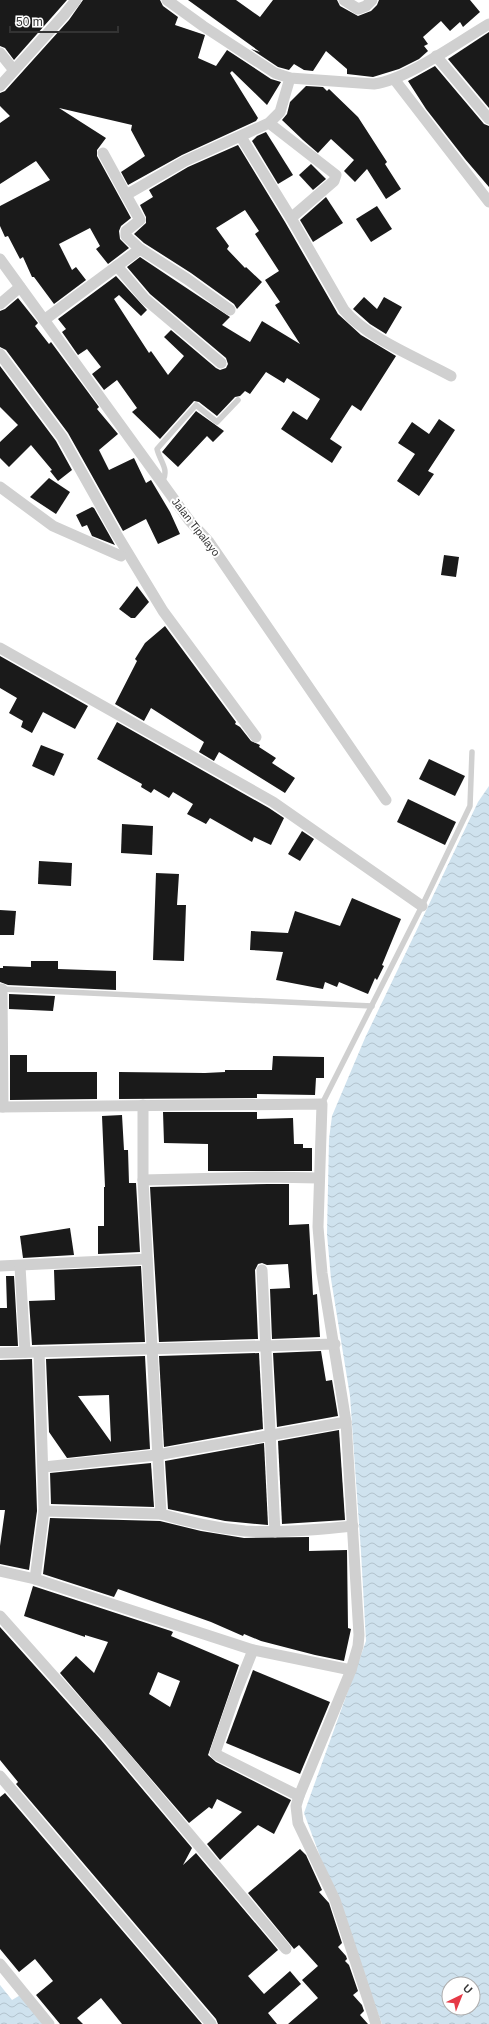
<svg xmlns="http://www.w3.org/2000/svg" width="489" height="2024" viewBox="0 0 489 2024" font-family="Helvetica,sans-serif">
<style>
.water{fill:url(#water-waves);fill-rule:evenodd}
.building{fill:#1a1a1a;fill-rule:evenodd}
.lines{fill:none;stroke-linecap:round;stroke-linejoin:round}
.lane{stroke:#d0d0d0;stroke-width:5.5}
.street{stroke:#d0d0d0;stroke-width:11}
.labels{text-anchor:middle;stroke-width:4;stroke-linejoin:round;paint-order:stroke}
.street-label{font-size:11px;fill:#333;stroke:#fff}
</style>
<defs>
<pattern id="water-waves" width="16" height="10" patternUnits="userSpaceOnUse"><rect width="16" height="10" fill="#cfe2ee"/><path d="M0 5q4-4 8 0t8 0" fill="none" stroke="#b2c2cd"/></pattern>
</defs>
<rect width="100%" height="100%" fill="#fff"/>
<g class="water">
<path d="M489,786V2024H382L304,1813L366,1641L361,1552L350,1396L331,1279L327,1234L329,1139L332,1116L365,1038L478,802ZM449,1984H473V2008H449Z"/>
<polygon points="0,1985 12,2000 22,1994 45,2024 0,2024"/>
</g>
<g class="building">
<polygon points="0,0 67,0 14,60 5,48 0,46"/>
<polygon points="83,0 160,0 163,6 178,17 175,25 205,35 198,58 216,66 227,50 271,79 281,82 267,105 232,71 230,73 258,118 256,121 182,155 128,185 121,172 145,156 131,130 132,125 59,108 106,138 97,150 97,156 131,218 121,226 119,231 120,239 129,248 108,264 96,249 100,246 90,228 59,244 72,270 76,267 86,280 54,304 34,277 32,277 23,257 20,259 8,236 5,237 0,226 0,206 50,180 36,161 0,184 0,123 10,116 0,106 0,93 5,91 69,20"/>
<polygon points="188,0 236,0 260,17 273,0 337,0 340,6 358,16 371,11 377,5 379,0 470,0 480,12 463,27 460,22 450,31 441,21 423,37 428,44 424,46 428,51 419,59 399,69 373,77 347,74 347,69 326,51 313,71 304,70 294,64 289,70 278,67 251,49 260,52"/>
<polygon points="489,32 489,108 448,59"/>
<polygon points="435,66 484,124 489,126 489,187 465,159 426,109 408,81"/>
<polygon points="306,86 323,87 327,91 329,89 358,117 387,162 385,164 401,189 386,199 367,169 355,182 344,171 354,160 331,139 318,153 303,140 282,120 287,114 290,102"/>
<polygon points="266,132 293,175 278,184 252,141 257,136"/>
<polygon points="238,145 285,222 338,314 361,335 396,356 361,411 352,405 330,439 342,447 332,463 281,429 293,411 307,420 320,399 287,378 284,383 266,372 250,394 245,391 240,396 235,397 217,416 199,402 194,401 160,439 132,412 137,408 117,380 104,390 92,374 101,367 87,349 78,355 62,332 66,329 58,319 116,276 147,310 141,316 119,295 114,299 149,353 151,351 168,375 184,356 164,337 171,330 216,368 220,370 226,368 228,364 226,358 150,294 127,267 140,257 230,317 222,325 250,342 262,321 300,344 275,305 280,302 265,280 279,271 255,234 259,231 245,210 216,228 229,246 227,249 245,268 246,267 262,282 237,309 234,304 191,273 144,243 134,234 146,223 146,217 140,205 153,197 149,190 188,167"/>
<polygon points="311,164 326,179 313,190 299,175"/>
<polygon points="326,197 343,223 313,242 300,220"/>
<polygon points="377,206 392,229 371,242 356,219"/>
<polygon points="364,297 377,309 384,297 402,307 386,334 370,324 353,309"/>
<polygon points="18,298 38,323 35,326 49,344 51,342 99,407 97,409 118,434 99,450 109,470 134,458 146,483 151,480 170,512 180,534 158,544 146,519 123,531 68,433 6,350 0,347 0,311 5,309"/>
<polygon points="0,366 56,441 72,470 58,481 50,471 52,470 31,445 9,467 0,458 0,442 18,425 0,407"/>
<polygon points="196,411 224,431 213,442 207,436 178,467 162,452"/>
<polygon points="439,419 455,430 428,471 434,474 419,496 397,481 415,454 398,443 412,422 429,434"/>
<polygon points="49,478 70,492 56,514 30,497"/>
<polygon points="92,507 94,508 115,545 92,536 87,525 82,527 76,515"/>
<polygon points="444,555 459,557 456,577 441,575"/>
<polygon points="137,586 149,602 135,618 131,618 119,609"/>
<polygon points="165,626 236,722 235,724 240,727 251,741 260,745 259,747 276,758 272,763 295,778 285,793 219,752 214,761 199,752 204,742 151,708 144,721 115,704 137,661 135,659 145,643"/>
<polygon points="0,656 88,706 75,729 43,712 32,733 21,727 23,721 9,713 17,698 0,688"/>
<polygon points="117,722 269,808 284,818 271,845 254,837 252,842 210,818 206,824 187,814 193,804 173,792 169,798 154,789 151,793 141,787 142,784 97,759"/>
<polygon points="41,745 64,754 54,776 32,766"/>
<polygon points="429,759 465,776 455,796 419,779"/>
<polygon points="408,799 456,822 445,845 397,822"/>
<polygon points="122,824 153,826 152,855 121,853"/>
<polygon points="302,831 314,839 300,861 288,854"/>
<polygon points="39,861 72,863 71,886 38,884"/>
<polygon points="156,873 179,874 177,905 186,905 184,961 153,960"/>
<polygon points="352,898 401,919 382,965 384,966 377,980 375,978 368,994 339,982 337,987 325,982 323,989 276,980 283,952 250,950 251,931 288,933 295,911 340,926"/>
<polygon points="0,910 16,911 14,935 0,935"/>
<polygon points="31,961 58,961 58,969 116,971 116,990 8,985 0,982 0,968 3,968 3,966 31,967"/>
<polygon points="9,994 55,996 53,1011 9,1009"/>
<polygon points="10,1055 27,1055 27,1072 97,1072 97,1099 10,1100"/>
<polygon points="273,1056 324,1057 324,1078 316,1078 315,1095 257,1094 257,1098 119,1099 119,1072 205,1073 225,1072 225,1070 272,1070"/>
<polygon points="163,1112 257,1112 257,1119 293,1118 294,1144 303,1144 303,1148 312,1148 312,1171 208,1171 208,1144 164,1143"/>
<polygon points="122,1115 124,1150 128,1150 129,1183 136,1183 140,1252 98,1254 98,1226 104,1226 104,1187 105,1187 102,1116"/>
<polygon points="268,1184 289,1184 289,1225 309,1224 313,1295 317,1294 320,1337 272,1339 270,1289 290,1288 288,1264 267,1265 262,1263 258,1264 255,1270 258,1339 159,1342 150,1187"/>
<polygon points="70,1228 74,1255 23,1258 20,1236"/>
<polygon points="141,1266 145,1342 32,1345 29,1301 55,1300 54,1270"/>
<polygon points="6,1276 14,1276 18,1346 0,1346 0,1308 7,1308"/>
<polygon points="321,1351 326,1381 332,1380 338,1416 277,1427 273,1353"/>
<polygon points="259,1353 263,1429 164,1447 159,1356"/>
<path d="M145,1356L150,1449L67,1458L49,1432L46,1359ZM109,1395L111,1442L78,1396Z"/>
<polygon points="32,1359 37,1511 29,1570 0,1564 0,1546 5,1510 0,1510 0,1360"/>
<polygon points="339,1430 345,1520 282,1524 278,1441"/>
<polygon points="264,1443 268,1525 225,1521 168,1509 165,1461"/>
<polygon points="151,1463 154,1507 51,1504 50,1473"/>
<polygon points="50,1518 160,1521 201,1531 244,1538 309,1537 309,1551 347,1550 348,1628 351,1629 344,1661 315,1655 261,1641 244,1634 243,1636 211,1622 118,1589 114,1597 43,1574"/>
<path d="M33,1586L171,1631L173,1632L171,1636L239,1665L208,1755L216,1762L291,1800L274,1834L258,1825L220,1860L207,1844L242,1812L217,1799L212,1809L209,1807L189,1823L60,1673L76,1656L94,1673L108,1642L85,1635V1637L24,1616ZM158,1672L180,1681L170,1707L149,1694Z"/>
<polygon points="0,1627 101,1740 192,1848 183,1865 196,1853 278,1950 248,1976 264,1994 290,1971 301,1984 268,2013 277,2024 218,2024 216,2019 16,1784 18,1782 0,1760"/>
<polygon points="253,1670 330,1702 300,1774 226,1743"/>
<polygon points="5,1793 202,2024 122,2024 101,1998 77,2018 83,2024 60,2024 36,1995 53,1981 35,1959 19,1972 0,1949 0,1797"/>
<polygon points="300,1849 306,1855 322,1890 319,1892 329,1903 342,1943 338,1947 346,1956 347,1959 345,1961 349,1965 358,1991 353,1995 362,2005 364,2011 360,2015 368,2024 288,2024 318,1998 302,1980 318,1966 299,1945 294,1949 248,1893"/>
</g>
<g class="lines">
<g class="lane">
<path d="M162,482C170,469 160,462 157,449L196,405L217,422L238,400"/>
<polyline points="2,989 372,1006"/>
<polyline points="322,1104 422,906 470,806 472,752"/>
</g>
<g class="street">
<path d="M167,0L203,26L275,73L290,78L374,84C408,79 458,42 489,24"/>
<polyline points="344,0 358,9 366,6 372,0"/>
<polyline points="0,53 13,69"/>
<polyline points="436,56 489,119"/>
<polyline points="394,79 489,202"/>
<polyline points="0,86 64,15 76,0"/>
<polyline points="269,123 336,175 334,181 291,218"/>
<path d="M241,137L291,218L344,310C367,338 418,358 451,376"/>
<polyline points="103,153 126,195 185,161 269,123 280,112 290,78"/>
<polyline points="126,195 140,220 126,231 126,236 140,249 187,279 230,310"/>
<polyline points="0,259 189,520 209,542 386,800"/>
<polyline points="117,266 140,249"/>
<polyline points="0,304 20,287"/>
<polyline points="44,320 117,266 145,299 221,363"/>
<polyline points="0,354 62,437 117,535 163,611 256,737"/>
<polyline points="0,487 53,526 121,556"/>
<polyline points="0,648 273,802 422,906"/>
<polyline points="0,989 2,989 3,1107"/>
<polyline points="0,1107 322,1104 318,1227 322,1273 346,1422 359,1635 358,1646 351,1670 299,1796 296,1806 298,1823 335,1900 376,2024"/>
<polyline points="143,1180 268,1177 318,1178"/>
<polyline points="0,1266 147,1259"/>
<polyline points="20,1266 25,1352"/>
<polyline points="262,1270 275,1532"/>
<polyline points="0,1353 335,1344"/>
<polyline points="44,1467 157,1455 346,1422"/>
<polyline points="44,1511 161,1514 143,1180 143,1105"/>
<path d="M161,1514C188,1522 217,1528 245,1531C281,1533 317,1530 353,1526"/>
<polyline points="0,1571 35,1579 253,1650 351,1670"/>
<polyline points="35,1579 44,1511 39,1352"/>
<polyline points="0,1616 106,1735 286,1949"/>
<polyline points="253,1650 235,1695 215,1753 219,1756 299,1796"/>
<polyline points="0,1776 211,2024"/>
<polyline points="0,1964 49,2024"/>
</g>
</g>
<g class="labels">
<g class="street-label">
<text transform="translate(196 527) rotate(52)" y="4">Jalan Tipalayo</text>
</g>
</g>
<g transform="translate(461 1996) rotate(43)"><circle r="19" fill="#ffffff" stroke="#adadad"/>
<path d="M0-3L7 15L0 10L-7 15Z" fill="#e63946"/>
<text y="-6" font-size="11" font-weight="bold" text-anchor="middle" fill="#333333">U</text>
</g>
<path d="M10 26v6h108v-6" fill="none" stroke="#333333" stroke-width="2"/>
<text x="16" y="26" font-size="12" fill="#333333" stroke="#ffffff" stroke-width="3" paint-order="stroke">50 m</text>
</svg>
